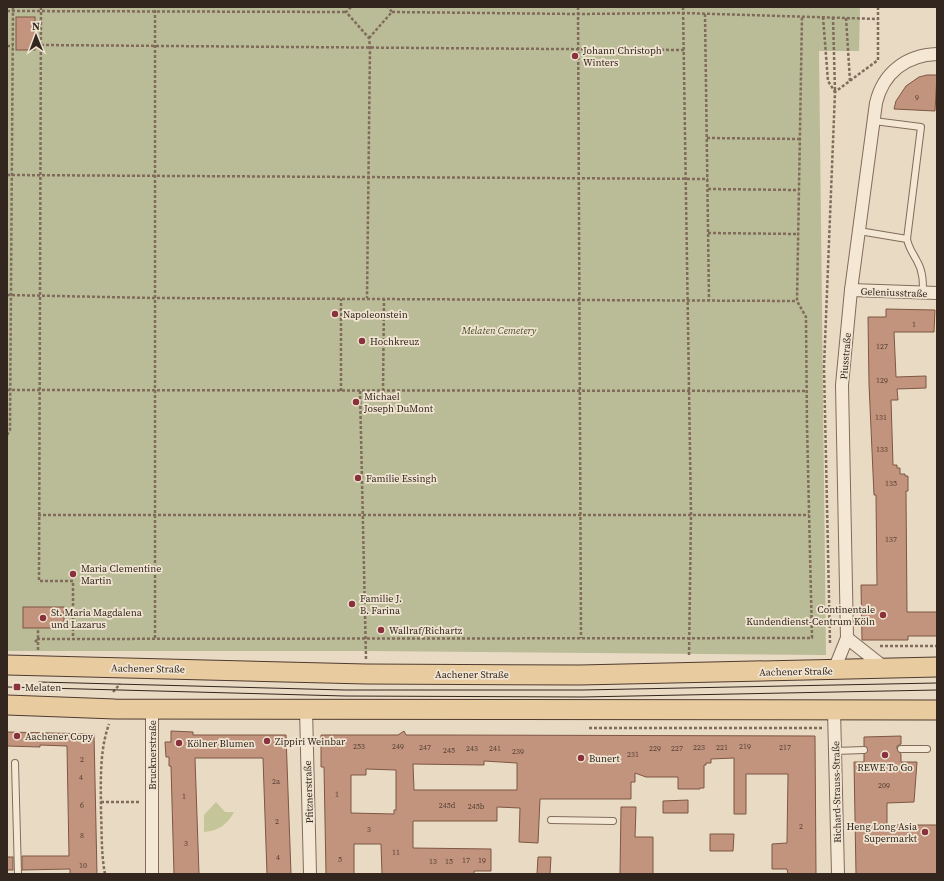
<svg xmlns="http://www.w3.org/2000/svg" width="944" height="881" viewBox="0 0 944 881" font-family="'Source Serif 4',serif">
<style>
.green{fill:#c4c598}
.cemetery{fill:#babb97}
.building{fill:#c3947d;stroke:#7d5644;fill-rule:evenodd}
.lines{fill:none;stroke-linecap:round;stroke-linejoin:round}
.service-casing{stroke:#816c5c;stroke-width:8}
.minor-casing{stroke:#816c5c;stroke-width:14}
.primary-casing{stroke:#4f3b30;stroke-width:21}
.path{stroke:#816c5c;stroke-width:2.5;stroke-dasharray:3 2;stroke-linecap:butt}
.service{stroke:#f4e8d5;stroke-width:6}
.minor{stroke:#f4e8d5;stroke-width:12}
.primary{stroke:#e8cb9e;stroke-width:19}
.tram{stroke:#32261e;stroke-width:1}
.poi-dot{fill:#89323b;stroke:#f1e5d2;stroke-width:1.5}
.labels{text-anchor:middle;stroke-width:3.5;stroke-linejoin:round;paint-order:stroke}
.number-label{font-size:8px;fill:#564236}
.poi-label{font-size:10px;fill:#32261e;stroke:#f1e5d2;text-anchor:start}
.street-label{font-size:10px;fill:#32261e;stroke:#f1e5d2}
.park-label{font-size:10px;font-style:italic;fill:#464d27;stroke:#f1e5d2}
</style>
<rect width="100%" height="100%" fill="#e9dac3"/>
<path class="green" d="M216,802L225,812H234C228,824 218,831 204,832V815Z"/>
<polygon class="cemetery" points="7,7 860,7 859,51 819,51 826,655 366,651 7,651"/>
<g class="building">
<rect x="16" y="17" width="19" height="33"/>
<polygon points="927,75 937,75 935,111 894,109 896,101 906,86 919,77"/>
<polygon points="886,309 935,310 934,332 894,332 896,377 926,376 926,388 897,389 898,400 891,400 893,465 897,465 897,468 900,468 900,474 905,474 905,476 908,476 908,491 906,491 907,612 937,612 937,636 908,636 908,640 862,640 861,585 877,585 876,495 874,495 869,384 868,317 886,317"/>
<rect x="23" y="607" width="41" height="21"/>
<polygon points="171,731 193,732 193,735 286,735 291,874 267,874 263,758 195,758 199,874 174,874 171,766 169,766 169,757 166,757 165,742 171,742"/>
<path d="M404,731L406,735H437L815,736L816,874H788L787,869H772V844L787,843L788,774H746V814H734V758L711,759V763H706V765H704V788H700V789H678V777H646L635,773V782H631V799H540L538,843L519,842L520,808L497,807V821H413V848L491,849V871H474V874H382L381,844H354V874H326L324,767H321V735H398ZM484,761L517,763V790H414L413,764L484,765ZM366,769L396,770V810H394V814L351,813V775H366Z"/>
<polygon points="7,732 94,734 97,874 70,874 70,869 22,870 22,856 69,856 67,746 40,745 40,747 7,746"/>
<polygon points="901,736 901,744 897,746 897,749 901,754 901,762 917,762 914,802 887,803 887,825 937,825 937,874 856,874 854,762 864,762 864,754 868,750 864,746 864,737"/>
<polygon points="688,800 688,813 663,813 663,801"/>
<polygon points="621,807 636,807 635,837 653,837 653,874 620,874"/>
<polygon points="710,834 734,834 733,851 710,851"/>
<rect x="7" y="857" width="6" height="13"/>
<polygon points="538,857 551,857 550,874 537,874"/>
</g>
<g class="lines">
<defs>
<g id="service">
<path d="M874,121L921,127L907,239C909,249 913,253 917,261C923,271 923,282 923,292"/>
<polyline points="859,231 907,239"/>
<polyline points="901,749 927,749"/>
<polyline points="835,751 864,750"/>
<polyline points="15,763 18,874"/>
<polyline points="551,820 613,821"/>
</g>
<g id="minor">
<polyline points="851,290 937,293"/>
<polyline points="847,638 885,668"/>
<path d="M834,670L847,638L842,385L851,290L876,103C883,73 906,55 937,54"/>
<polyline points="152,709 152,874"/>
<polyline points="306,709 310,874"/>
<polyline points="834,710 838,874"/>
</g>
<g id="primary">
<polyline points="7,665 366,674 580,675 937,667"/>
<polyline points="7,705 115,709 937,710"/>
</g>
</defs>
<use href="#service" class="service-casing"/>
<use href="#minor" class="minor-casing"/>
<use href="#primary" class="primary-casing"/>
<g class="path">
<polyline points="41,7 39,581 73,581 73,638"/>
<polyline points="351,7 346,12 369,38 370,47 367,298"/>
<polyline points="578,7 581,638"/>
<polyline points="683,7 691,515 689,656"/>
<polyline points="7,11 346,12"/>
<polyline points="392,12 578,14 683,13 878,19"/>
<polyline points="705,14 709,300"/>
<polyline points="823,17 828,81 835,92"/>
<polyline points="833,17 835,91"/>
<polyline points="846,18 850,81"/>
<polyline points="369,38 392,12 388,7"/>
<polyline points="41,45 684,50"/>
<polyline points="7,46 13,46"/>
<polyline points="707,138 800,139"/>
<polyline points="7,175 708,179"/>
<polyline points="708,189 799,190"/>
<polyline points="708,233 798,234"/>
<polyline points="7,295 155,298 797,301"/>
<polyline points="7,390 807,391"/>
<polyline points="341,391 341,299"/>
<polyline points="360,391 366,659"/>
<polyline points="383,391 384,299"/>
<polyline points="7,435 10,430 13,7"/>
<polyline points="38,515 809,515"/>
<polyline points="155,638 155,7"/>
<polyline points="35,642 38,639 38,628"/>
<polyline points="830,643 824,367 835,92 878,60 878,7"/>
<polyline points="880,646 937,646"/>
<polyline points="38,650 38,639 812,638 807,426 806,317 797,301 802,17"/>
<polyline points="113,692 120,684"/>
<polyline points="589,728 822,728"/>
<polyline points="101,802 141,802"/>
<path d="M105,874C101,854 102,833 101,812C101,783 99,752 109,724"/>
</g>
<use href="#service" class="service"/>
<use href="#minor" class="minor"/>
<use href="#primary" class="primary"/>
<g class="tram">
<polyline points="39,682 345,690 582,690 937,683"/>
<polyline points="7,687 345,696 582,697 937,690"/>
</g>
</g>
<g class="poi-dot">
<circle cx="575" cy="56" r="4"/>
<circle cx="335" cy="314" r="4"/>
<circle cx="362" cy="341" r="4"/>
<circle cx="356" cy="402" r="4"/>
<circle cx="358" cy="478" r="4"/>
<circle cx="73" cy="574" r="4"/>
<circle cx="352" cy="604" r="4"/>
<circle cx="883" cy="615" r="4"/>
<circle cx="43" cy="618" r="4"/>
<circle cx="381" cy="630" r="4"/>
<rect x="13" y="683" width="8" height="8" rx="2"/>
<circle cx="17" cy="736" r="4"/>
<circle cx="267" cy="741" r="4"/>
<circle cx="179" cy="743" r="4"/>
<circle cx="885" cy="755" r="4"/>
<circle cx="581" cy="758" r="4"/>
<circle cx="925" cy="832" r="4"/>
</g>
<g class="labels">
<g class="number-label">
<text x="917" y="100">9</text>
<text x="914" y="327">1</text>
<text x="882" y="349">127</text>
<text x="882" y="383">129</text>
<text x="881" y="420">131</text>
<text x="882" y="452">133</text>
<text x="891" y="486">135</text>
<text x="891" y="542">137</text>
<text x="359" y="749">253</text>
<text x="398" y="749">249</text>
<text x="745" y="749">219</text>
<text x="425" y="750">247</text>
<text x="699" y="750">223</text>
<text x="722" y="750">221</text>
<text x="785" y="750">217</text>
<text x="472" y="751">243</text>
<text x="495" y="751">241</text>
<text x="655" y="751">229</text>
<text x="677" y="751">227</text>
<text x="449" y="753">245</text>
<text x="518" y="754">239</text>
<text x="633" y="757">231</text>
<text x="82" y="762">2</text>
<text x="81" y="780">4</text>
<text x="276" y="784">2a</text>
<text x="884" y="788">209</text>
<text x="337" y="797">1</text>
<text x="184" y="799">1</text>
<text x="82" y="808">6</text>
<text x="447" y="808">245d</text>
<text x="476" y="809">245b</text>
<text x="277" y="824">2</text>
<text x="801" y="829">2</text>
<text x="369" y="832">3</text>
<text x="82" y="838">8</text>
<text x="186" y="846">3</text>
<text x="396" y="855">11</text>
<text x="278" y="860">4</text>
<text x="340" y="862">5</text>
<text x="466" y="863">17</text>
<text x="482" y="863">19</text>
<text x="433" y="864">13</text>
<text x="449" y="864">15</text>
<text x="83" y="868">10</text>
</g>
<g class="poi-label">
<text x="583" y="54">Johann Christoph<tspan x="583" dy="12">Winters</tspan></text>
<text x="343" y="318">Napoleonstein</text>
<text x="370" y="345">Hochkreuz</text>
<text x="364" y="400">Michael<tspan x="364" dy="12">Joseph DuMont</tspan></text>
<text x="366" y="482">Familie Essingh</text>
<text x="81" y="572">Maria Clementine<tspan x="81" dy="12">Martin</tspan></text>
<text x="360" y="602">Familie J.<tspan x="360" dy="12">B. Farina</tspan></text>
<text x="875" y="613" text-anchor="end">Continentale<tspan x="875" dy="12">Kundendienst-Centrum Köln</tspan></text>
<text x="51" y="616">St. Maria Magdalena<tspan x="51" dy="12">und Lazarus</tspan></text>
<text x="389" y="634">Wallraf/Richartz</text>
<text x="25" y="691">Melaten</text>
<text x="25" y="740">Aachener Copy</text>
<text x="275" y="745">Zippiri Weinbar</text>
<text x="187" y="747">Kölner Blumen</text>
<text x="589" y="762">Bunert</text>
<text x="885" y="771" text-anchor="middle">REWE To Go</text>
<text x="917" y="830" text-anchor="end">Heng Long Asia<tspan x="917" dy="12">Supermarkt</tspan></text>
</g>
<g class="street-label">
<text transform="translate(894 292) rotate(2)" y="4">Geleniusstraße</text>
<text transform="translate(845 356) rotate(-85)" y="4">Piusstraße</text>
<text transform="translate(148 668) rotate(1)" y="4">Aachener Straße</text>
<text transform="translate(796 671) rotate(-1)" y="4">Aachener Straße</text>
<text x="472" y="678">Aachener Straße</text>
<text transform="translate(152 755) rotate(-90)" y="4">Brucknerstraße</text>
<text transform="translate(308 792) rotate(-92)" y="4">Pfitznerstraße</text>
<text transform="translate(836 792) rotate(-91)" y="4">Richard-Strauss-Straße</text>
</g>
<g class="park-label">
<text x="499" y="334">Melaten Cemetery</text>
</g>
</g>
<rect width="944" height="881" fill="none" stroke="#32261e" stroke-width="16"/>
<g transform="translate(36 36) rotate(359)" stroke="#f1e5d2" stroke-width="3" paint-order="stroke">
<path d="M0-3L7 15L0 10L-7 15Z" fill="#32261e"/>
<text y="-6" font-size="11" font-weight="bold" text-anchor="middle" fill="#32261e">N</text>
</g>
</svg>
